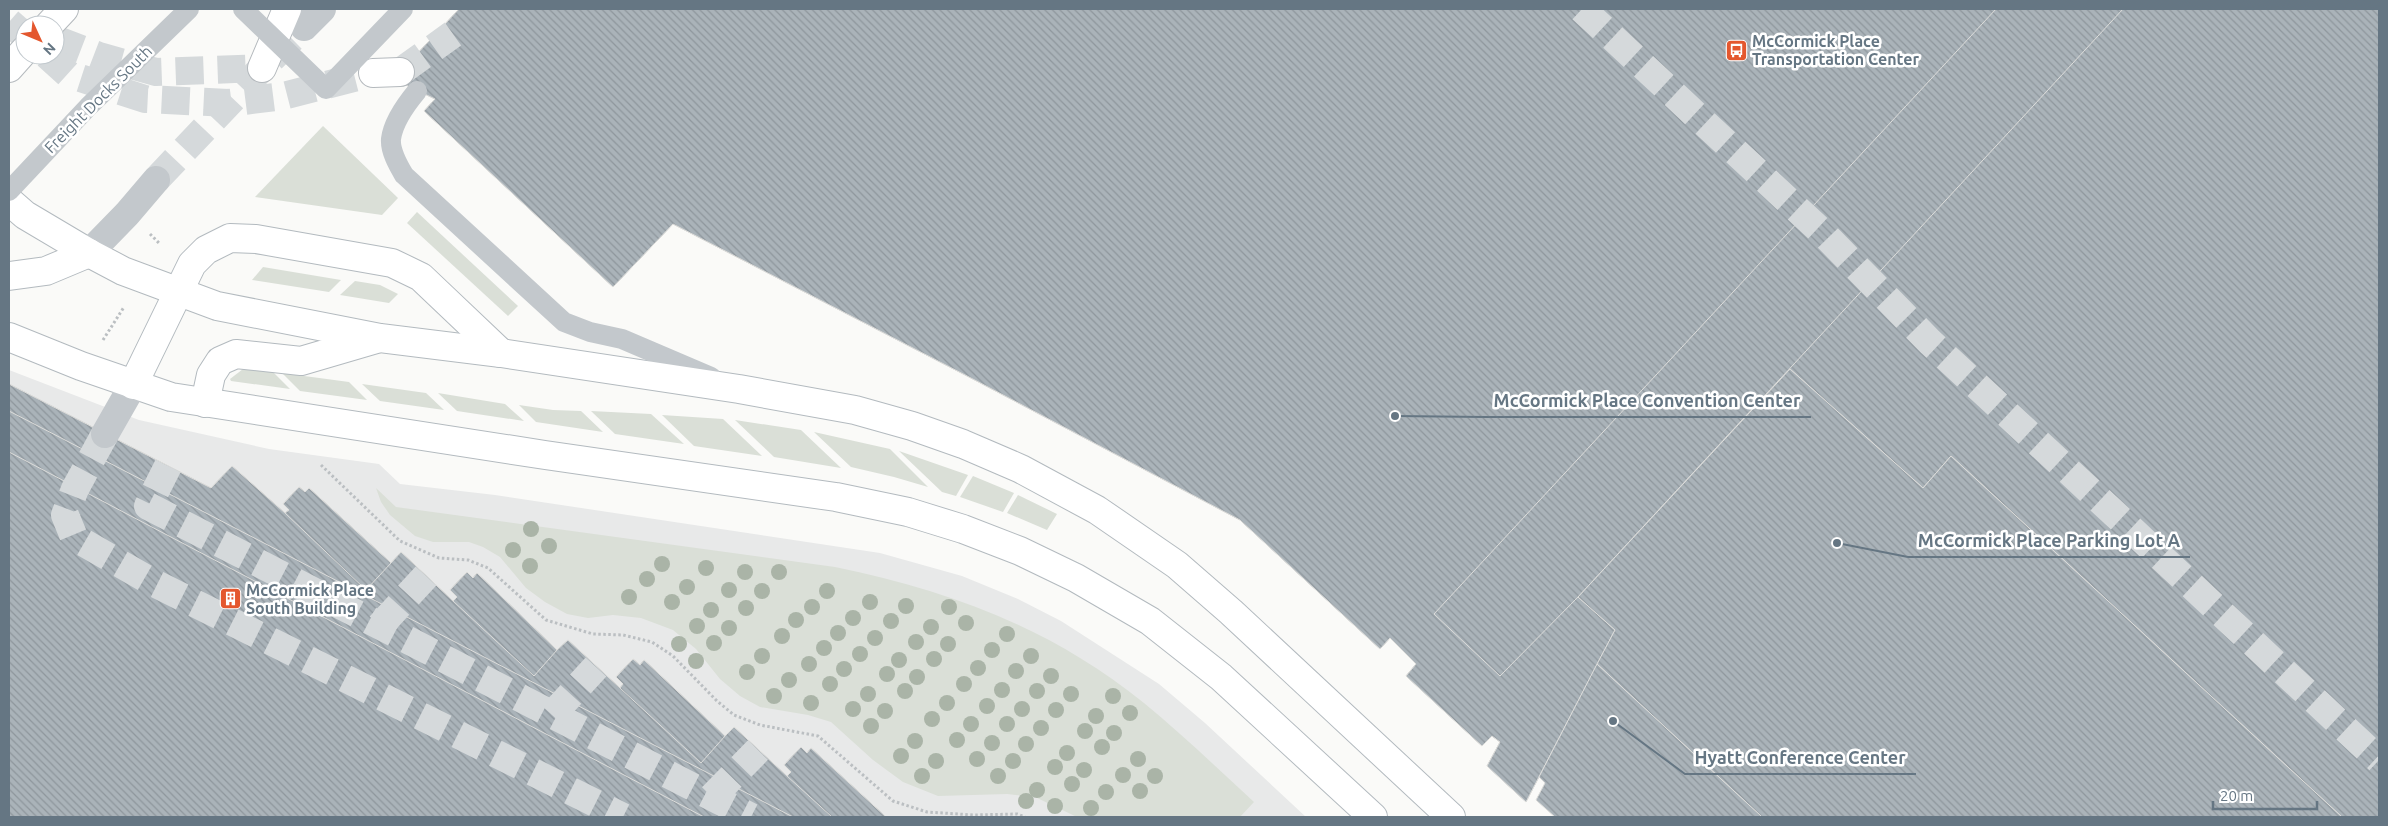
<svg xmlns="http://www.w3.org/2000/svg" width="2388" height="826" viewBox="0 0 2388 826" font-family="Ubuntu,sans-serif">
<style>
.built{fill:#e8e9e9}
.green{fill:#dadfd7}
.building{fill:url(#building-back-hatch);stroke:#dcdcda}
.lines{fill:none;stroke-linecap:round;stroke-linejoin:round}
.pedestrian-tunnel{stroke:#d5d9db;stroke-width:28;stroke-dasharray:28 14;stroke-linecap:butt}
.minor-tunnel{stroke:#d5d9db;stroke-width:28;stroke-dasharray:28 14;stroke-linecap:butt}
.tertiary-tunnel{stroke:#d5d9db;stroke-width:28;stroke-dasharray:28 14;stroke-linecap:butt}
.motorway-tunnel{stroke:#d5d9db;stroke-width:28;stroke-dasharray:28 14;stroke-linecap:butt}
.secondary-casing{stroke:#b3babf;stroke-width:30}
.motorway-casing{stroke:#b4b9bd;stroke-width:30}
.path{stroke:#bbbfc2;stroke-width:3;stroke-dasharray:2.5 2.5;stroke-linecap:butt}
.service{stroke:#c3c8cc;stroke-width:20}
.minor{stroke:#c3c8cc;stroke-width:28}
.tertiary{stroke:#c3c8cc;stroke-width:28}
.secondary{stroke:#fff;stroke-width:28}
.motorway{stroke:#fff;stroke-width:28}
.service-bridge{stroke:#c3c8cc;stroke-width:20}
.tree{fill:#aab4a7}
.labels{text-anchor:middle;stroke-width:5;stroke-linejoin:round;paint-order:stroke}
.poi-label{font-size:16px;font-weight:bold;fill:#657683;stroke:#fff;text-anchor:start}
.street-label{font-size:16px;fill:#657683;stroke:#fff}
.leader{fill:none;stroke:#657683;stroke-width:2}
.callout-dot{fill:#657683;stroke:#fff;stroke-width:2}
.callout-label{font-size:18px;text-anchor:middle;font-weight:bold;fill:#657683;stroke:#fff;stroke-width:5;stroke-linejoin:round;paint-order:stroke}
</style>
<defs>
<pattern id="building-back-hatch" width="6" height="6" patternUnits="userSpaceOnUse" patternTransform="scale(1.25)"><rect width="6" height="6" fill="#aab3b9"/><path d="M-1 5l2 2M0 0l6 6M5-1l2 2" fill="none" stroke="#8e969c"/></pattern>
</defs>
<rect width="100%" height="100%" fill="#fafaf8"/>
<polygon class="built" points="9,370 139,420 269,449 379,464 400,484 495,495 880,553 962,576 1018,599 1061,621 1159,684 1205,723 1306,817 9,817"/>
<g class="green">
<polygon points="323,126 398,198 382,215 255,197"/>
<polygon points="417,212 518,306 508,316 407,223"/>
<polygon points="263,267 341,280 329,292 252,280"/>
<polygon points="355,281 380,285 398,294 389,303 340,295"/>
<polygon points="243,369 273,372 290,389 231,381 230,379"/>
<polygon points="282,373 349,382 367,400 300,391"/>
<polygon points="362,384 426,393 444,410 380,401"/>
<polygon points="438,393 505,404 524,421 457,411"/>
<polygon points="519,405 553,410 581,411 603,432 536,422"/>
<polygon points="591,411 651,414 684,444 615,434"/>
<polygon points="662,415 723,419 762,456 694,446"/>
<polygon points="735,420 801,430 841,468 774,457"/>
<polygon points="814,432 890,449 928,487 894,477 851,467"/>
<polygon points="899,451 968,475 956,496 942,492"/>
<polygon points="973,476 1014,493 1003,512 960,497"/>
<path d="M376,488L396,507L835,567C951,591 1051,628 1144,703C1182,734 1218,769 1254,802L1240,817H1077L1035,797L1007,794L938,796L903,782L873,760L831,722L808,715L760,707L740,696L720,679L696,649L673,630L641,618L613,615L588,618L567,614L545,602L526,588L500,557L483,547L469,542H433L415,536L390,515L381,502Z"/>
<polygon points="1018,495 1057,514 1047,530 1007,513"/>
</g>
<g class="building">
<polygon points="459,9 2379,9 2379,817 2342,817 1951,456 1923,488 1790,369 1578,597 1615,630 1526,802 1487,766 1500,742 1492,736 1482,746 1406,676 1416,664 1390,638 1380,649 1240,520 969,377 673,224 613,287 424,111 435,99 404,84 400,72"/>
<polygon points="459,9 2379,9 2379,817 2342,817 1951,456 1923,488 1790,369 1578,597 1615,630 1526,802 1487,766 1500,742 1492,736 1482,746 1406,676 1416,664 1390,638 1380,649 1240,520 969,377 673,224 613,287 424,111 435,99 404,84 400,72"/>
<polygon points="1996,9 2123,9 1578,597 1500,676 1434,614"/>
<polygon points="1790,369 1923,488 1951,456 2342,817 1762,817 1597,664 1615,630 1578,597"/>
<polygon points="9,384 211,488 232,466 285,513 289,510 283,504 299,487 305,492 309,488 391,563 401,552 453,601 457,597 450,590 467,572 473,578 477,573 557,650 568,640 620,688 623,684 616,677 633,659 640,665 644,660 725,736 734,727 787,776 791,772 784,765 801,747 807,753 811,748 886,817 9,817"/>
<polygon points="9,384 211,488 232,466 285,513 289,510 283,504 299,487 305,492 309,488 391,563 401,552 453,601 457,597 450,590 467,572 473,578 477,573 557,650 568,640 620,688 623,684 616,677 633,659 640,665 644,660 725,736 734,727 787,776 791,772 784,765 801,747 807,753 811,748 886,817 9,817"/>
<polygon points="9,411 793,817 704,817 9,452"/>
<polygon points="299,487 305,492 309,488 391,563 366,590 285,513 289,510 283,504"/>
<polygon points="467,572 473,578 477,573 557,650 534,676 453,601 457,597 450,590"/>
<polygon points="633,659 640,665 644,660 725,736 701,763 620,688 623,684 616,677"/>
<polygon points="1597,664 1762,817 1555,817 1536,800 1545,783 1539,777"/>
<polygon points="801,747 807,753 811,748 886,817 832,817 787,776 791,772 784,765"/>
</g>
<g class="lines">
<g class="pedestrian-tunnel">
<polyline points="168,466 148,506 751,817"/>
<polyline points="380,626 426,576"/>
<polyline points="552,715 596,667"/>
<polyline points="712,797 758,750"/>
</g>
<g class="minor-tunnel">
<polyline points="1582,9 1825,235 1930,342 2379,760"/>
<polyline points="105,434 75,489 65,515 74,537 152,582 623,817"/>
</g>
<polyline class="tertiary-tunnel" points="156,180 262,68 304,27"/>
<g class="motorway-tunnel">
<polyline points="9,22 25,36"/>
<polyline points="55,39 99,56 156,72 262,68"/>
<polyline points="47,55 68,74 145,99 228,103 283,96 373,73"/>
<polyline points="400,72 453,34"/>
</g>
<defs>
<g id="secondary">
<polyline points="9,201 25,215 89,253 123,271 217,306 380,338 501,353 739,389 855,410 912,426 963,444 1021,469 1097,510 1177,565 1231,612 1451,817"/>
<polyline points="9,276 46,271 89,253"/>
<polyline points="9,337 81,366 171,397 545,455 836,497 908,512 963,529 1020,551 1076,578 1150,621 1221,677 1373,817"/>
<polyline points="133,385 192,264 206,250 230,238 256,239 392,263 421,277 501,353"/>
<polyline points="205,403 211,375 220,361 236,354 301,361 376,339"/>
</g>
<g id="motorway">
<polyline points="49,25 64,9"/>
<polyline points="9,68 25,50"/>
<polyline points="262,68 287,9"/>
<polyline points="373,73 400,72"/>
</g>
</defs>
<use href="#secondary" class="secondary-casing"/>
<use href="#motorway" class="motorway-casing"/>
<g class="path">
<polyline points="150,234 159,243"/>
<polyline points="103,340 124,307"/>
<polyline points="321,465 400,541 439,558 468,560 488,568 546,620 593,634 623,635 652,642 673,656 717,701 734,715 760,725 818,736 893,801 927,812 973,815 1017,814 1025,817"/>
</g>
<path class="service" d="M417,91C407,103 393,123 391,139C390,151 398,165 404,175L564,322L590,332L622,339L711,377"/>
<polyline class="minor" points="105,434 133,385"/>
<g class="tertiary">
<polyline points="304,27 322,9"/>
<polyline points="89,253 127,214 156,180"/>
</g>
<use href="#secondary" class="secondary"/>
<use href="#motorway" class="motorway"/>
<g class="service-bridge">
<polyline points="243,9 326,89 403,9"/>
<polyline points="9,191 88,107 189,9"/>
</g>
</g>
<g class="tree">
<circle cx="531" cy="529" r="8"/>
<circle cx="549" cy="546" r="8"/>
<circle cx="513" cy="550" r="8"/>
<circle cx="662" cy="564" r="8"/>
<circle cx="530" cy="566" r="8"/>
<circle cx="706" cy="568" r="8"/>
<circle cx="745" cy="572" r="8"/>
<circle cx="779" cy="572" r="8"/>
<circle cx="647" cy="579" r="8"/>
<circle cx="687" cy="587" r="8"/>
<circle cx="729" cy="590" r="8"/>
<circle cx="762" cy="591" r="8"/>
<circle cx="827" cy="591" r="8"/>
<circle cx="629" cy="597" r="8"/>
<circle cx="672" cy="602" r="8"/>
<circle cx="870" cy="602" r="8"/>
<circle cx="906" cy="606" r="8"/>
<circle cx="812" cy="607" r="8"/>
<circle cx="949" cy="607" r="8"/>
<circle cx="746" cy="608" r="8"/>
<circle cx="711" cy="610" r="8"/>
<circle cx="853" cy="618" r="8"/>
<circle cx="796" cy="620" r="8"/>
<circle cx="891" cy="621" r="8"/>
<circle cx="966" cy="623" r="8"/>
<circle cx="697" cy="626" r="8"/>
<circle cx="931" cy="627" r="8"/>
<circle cx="729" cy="628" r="8"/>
<circle cx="838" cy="633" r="8"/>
<circle cx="1007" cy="634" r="8"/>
<circle cx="782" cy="636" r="8"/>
<circle cx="875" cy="638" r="8"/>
<circle cx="916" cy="642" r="8"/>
<circle cx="714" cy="643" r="8"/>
<circle cx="679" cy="644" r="8"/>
<circle cx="948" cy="644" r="8"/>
<circle cx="824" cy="648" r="8"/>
<circle cx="992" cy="650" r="8"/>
<circle cx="860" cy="654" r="8"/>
<circle cx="762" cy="656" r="8"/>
<circle cx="1031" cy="656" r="8"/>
<circle cx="934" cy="659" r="8"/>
<circle cx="899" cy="660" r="8"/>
<circle cx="696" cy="661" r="8"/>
<circle cx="809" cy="664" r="8"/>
<circle cx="978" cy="668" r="8"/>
<circle cx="844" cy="669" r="8"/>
<circle cx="1016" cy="671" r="8"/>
<circle cx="747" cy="672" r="8"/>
<circle cx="887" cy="674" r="8"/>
<circle cx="1051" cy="676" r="8"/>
<circle cx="917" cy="677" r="8"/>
<circle cx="789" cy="680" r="8"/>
<circle cx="830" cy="684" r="8"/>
<circle cx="964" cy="684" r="8"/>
<circle cx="1002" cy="690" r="8"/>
<circle cx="905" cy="691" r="8"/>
<circle cx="1037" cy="691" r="8"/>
<circle cx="868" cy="694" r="8"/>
<circle cx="1071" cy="694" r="8"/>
<circle cx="774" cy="696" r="8"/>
<circle cx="1113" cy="696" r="8"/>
<circle cx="811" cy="703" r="8"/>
<circle cx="947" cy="703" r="8"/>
<circle cx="987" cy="706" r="8"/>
<circle cx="853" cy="709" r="8"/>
<circle cx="1022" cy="709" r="8"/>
<circle cx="1056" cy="710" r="8"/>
<circle cx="885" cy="711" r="8"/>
<circle cx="1130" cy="713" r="8"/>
<circle cx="1096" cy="716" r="8"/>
<circle cx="932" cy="719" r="8"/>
<circle cx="971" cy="724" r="8"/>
<circle cx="1007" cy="724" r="8"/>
<circle cx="871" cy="726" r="8"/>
<circle cx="1041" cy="728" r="8"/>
<circle cx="1085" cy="731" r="8"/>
<circle cx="1114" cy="733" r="8"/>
<circle cx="957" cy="740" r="8"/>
<circle cx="915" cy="741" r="8"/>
<circle cx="992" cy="743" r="8"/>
<circle cx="1026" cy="744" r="8"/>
<circle cx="1102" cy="747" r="8"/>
<circle cx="1067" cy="753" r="8"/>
<circle cx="901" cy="756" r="8"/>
<circle cx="977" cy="759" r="8"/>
<circle cx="1138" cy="759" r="8"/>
<circle cx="936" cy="761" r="8"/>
<circle cx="1013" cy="761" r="8"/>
<circle cx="1055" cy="767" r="8"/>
<circle cx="1084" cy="770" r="8"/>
<circle cx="1123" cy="775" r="8"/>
<circle cx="922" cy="776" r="8"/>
<circle cx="998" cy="776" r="8"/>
<circle cx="1155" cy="776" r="8"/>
<circle cx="1072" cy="784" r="8"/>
<circle cx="1037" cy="790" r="8"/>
<circle cx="1140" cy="791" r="8"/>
<circle cx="1106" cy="792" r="8"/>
<circle cx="1026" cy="801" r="8"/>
<circle cx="1055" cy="806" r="8"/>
<circle cx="1091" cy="808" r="8"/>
</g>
<defs>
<symbol id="bus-square" viewBox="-11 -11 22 22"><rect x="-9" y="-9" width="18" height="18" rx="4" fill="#e4572e" stroke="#fff"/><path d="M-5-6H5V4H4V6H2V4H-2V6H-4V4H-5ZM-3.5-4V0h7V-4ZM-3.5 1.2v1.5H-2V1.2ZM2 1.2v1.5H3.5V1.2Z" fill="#fff"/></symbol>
<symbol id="building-square" viewBox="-11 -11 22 22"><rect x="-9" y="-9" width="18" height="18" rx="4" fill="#e4572e" stroke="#fff"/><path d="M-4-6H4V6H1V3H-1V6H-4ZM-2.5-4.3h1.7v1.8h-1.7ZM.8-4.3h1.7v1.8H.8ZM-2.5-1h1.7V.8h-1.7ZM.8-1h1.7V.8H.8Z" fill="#fff"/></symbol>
</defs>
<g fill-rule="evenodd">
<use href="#bus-square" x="1724" y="38" width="25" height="25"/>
<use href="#building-square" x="218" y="586" width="25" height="25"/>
</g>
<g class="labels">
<g class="poi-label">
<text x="1752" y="47">McCormick Place<tspan x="1752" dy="18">Transportation Center</tspan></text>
<text x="246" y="596">McCormick Place<tspan x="246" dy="18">South Building</tspan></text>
</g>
<g class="street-label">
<text transform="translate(98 99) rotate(-45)" y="6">Freight Docks South</text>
</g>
</g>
<path class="leader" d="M1395 416L1484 417H1811M1837 543L1908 557H2190M1613 721L1685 774H1916"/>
<g class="callout-dot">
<circle cx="1395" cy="416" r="5"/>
<circle cx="1837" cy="543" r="5"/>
<circle cx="1613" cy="721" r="5"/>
</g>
<g class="callout-label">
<text x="1647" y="407">McCormick Place Convention Center</text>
<text x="2049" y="547">McCormick Place Parking Lot A</text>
<text x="1800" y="764">Hyatt Conference Center</text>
</g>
<rect width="2388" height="826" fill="none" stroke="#657683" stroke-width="20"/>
<g transform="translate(40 40) rotate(134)"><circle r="24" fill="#ffffff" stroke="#c1c8cd"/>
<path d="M0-4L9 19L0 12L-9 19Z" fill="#e4572e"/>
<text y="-8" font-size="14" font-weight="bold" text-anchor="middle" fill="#657683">N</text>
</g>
<path d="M2213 801v8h104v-8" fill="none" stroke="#657683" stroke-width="2.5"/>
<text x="2220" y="801" font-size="15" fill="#657683" stroke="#ffffff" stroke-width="4" paint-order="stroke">20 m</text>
</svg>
